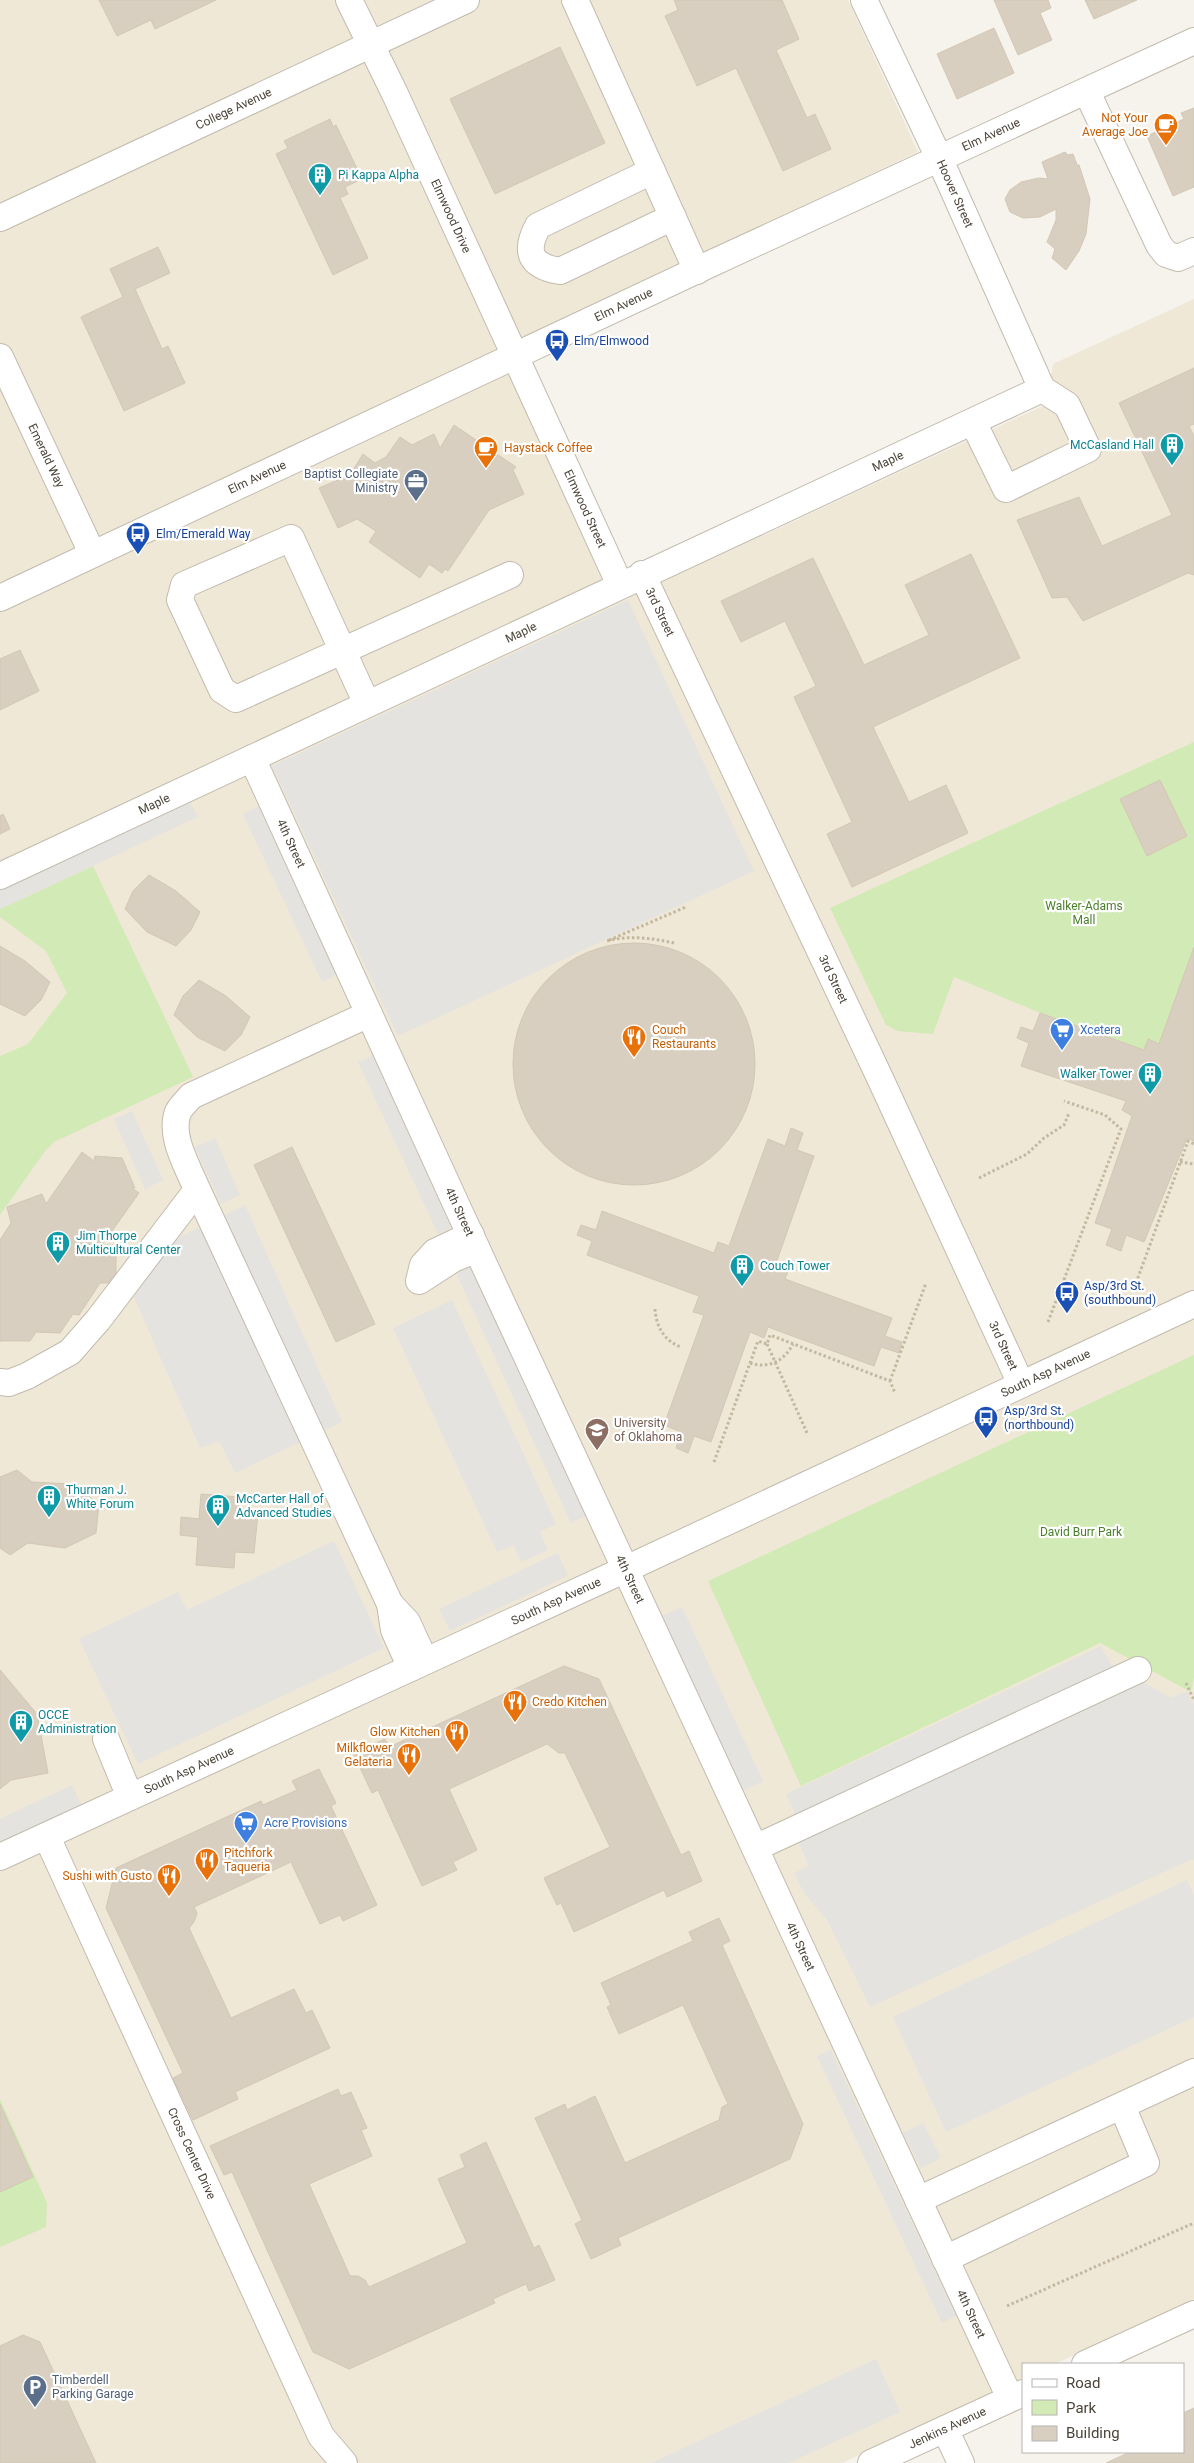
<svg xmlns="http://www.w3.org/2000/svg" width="1194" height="2463" viewBox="0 0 1194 2463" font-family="Roboto,sans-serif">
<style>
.education{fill:#efe8d6}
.green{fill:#d2eab5}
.parking{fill:#e5e3e0}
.building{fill:#d8cfc1;stroke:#d3c7b4}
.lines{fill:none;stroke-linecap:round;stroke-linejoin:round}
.minor-casing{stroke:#c2bbae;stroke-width:28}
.path{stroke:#c4b79f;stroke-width:3;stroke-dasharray:2.5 2.5;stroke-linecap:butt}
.minor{stroke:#fff;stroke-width:26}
.labels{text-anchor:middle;stroke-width:4.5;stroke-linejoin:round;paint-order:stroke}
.street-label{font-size:12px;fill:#4b4439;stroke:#fff}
.food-label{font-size:12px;fill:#c56008;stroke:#fff;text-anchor:end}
.culture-label{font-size:12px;fill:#0d838f;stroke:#fff;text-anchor:start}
.transit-label{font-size:12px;fill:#164399;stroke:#fff;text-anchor:start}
.service-label{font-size:12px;fill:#4e5e75;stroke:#fff;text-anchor:end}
.park-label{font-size:12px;fill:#4a7f2a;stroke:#fff}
.shop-label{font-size:12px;fill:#366cbe;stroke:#fff;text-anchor:start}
.education-label{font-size:12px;fill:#785e54;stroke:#fff;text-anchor:start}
</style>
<rect width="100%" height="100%" fill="#f6f3ec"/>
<polygon class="education" points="0,0 848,0 918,152 500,349 617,603 1047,404 1053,364 1194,299 1194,2299 1055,2364 1023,2364 1023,2379 842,2463 0,2463"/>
<g class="green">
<polygon points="1194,742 1194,947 1159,1044 1144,1050 1038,1012 954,977 933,1034 897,1031 886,1025 830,908"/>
<polygon points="93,866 193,1077 54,1142 45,1151 0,1215 0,1056 28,1044 67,993 46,951 0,917 0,909"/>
<polygon points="1194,1355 1194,1678 1191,1692 1100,1643 801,1786 708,1581"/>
<polygon points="0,2099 47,2203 46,2227 0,2247"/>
</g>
<g class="parking">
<polygon points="628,600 754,871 398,1036 272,766"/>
<polygon points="188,798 198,817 0,909 0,885"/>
<polygon points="264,804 343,972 322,982 243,814"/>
<polygon points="381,1052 460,1224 438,1234 358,1062"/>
<polygon points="132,1111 163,1180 145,1189 114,1119"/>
<polygon points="215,1138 240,1195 221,1204 195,1147"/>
<polygon points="245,1205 342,1422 235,1473 219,1441 200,1448 134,1297 174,1240"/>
<polygon points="476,1264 591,1514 571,1523 456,1273"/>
<polygon points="452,1300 556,1524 540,1532 548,1550 521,1562 514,1545 497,1552 393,1328"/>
<polygon points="334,1541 384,1648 138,1764 79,1639 178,1592 187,1610"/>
<polygon points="558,1553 568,1576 450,1631 439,1609"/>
<polygon points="682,1607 763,1781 742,1791 660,1617"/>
<polygon points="1101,1646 1111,1664 1171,1698 1187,1691 1194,1705 1194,1861 1192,1859 870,2007 827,1920 804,1893 794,1873 809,1866 798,1841 794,1811 786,1794"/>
<polygon points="72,1785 82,1806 0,1845 0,1819"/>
<polygon points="1187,1880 1194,1895 1194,2017 946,2132 893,2017"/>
<polygon points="831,2050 956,2316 942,2323 817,2056"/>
<polygon points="923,2123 941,2158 921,2168 903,2133"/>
<polygon points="876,2359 900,2412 789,2463 651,2463"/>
</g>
<g class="building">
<polygon points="99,0 216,0 155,29 151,20 117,36"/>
<polygon points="674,0 782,0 799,39 776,50 807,118 815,114 831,149 783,171 736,68 697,86 665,16 678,10"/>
<polygon points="994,0 1048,0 1051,8 1040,13 1052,40 1018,55"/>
<polygon points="1085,0 1137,0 1094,19"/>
<polygon points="994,28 1014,73 957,99 937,54"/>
<polygon points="560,47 605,143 495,194 450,99"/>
<polygon points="1194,108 1194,187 1173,196 1147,136 1184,119 1181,113"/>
<polygon points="330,119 333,127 336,125 362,179 345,187 348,194 340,198 368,258 333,275 276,154 288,148 284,141"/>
<polygon points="1065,152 1068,155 1073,154 1077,165 1079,165 1090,199 1086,234 1079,251 1066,270 1052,258 1055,249 1047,242 1056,220 1056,209 1040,217 1023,218 1010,212 1005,199 1010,190 1021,182 1039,178 1048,179 1042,162"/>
<polygon points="158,247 170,273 135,289 162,349 168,346 185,383 124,411 81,317 123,297 110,269"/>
<polygon points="1194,368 1194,424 1189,426 1194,436 1194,575 1188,573 1083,621 1067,597 1052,598 1017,520 1079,497 1102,546 1172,515 1119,403"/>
<polygon points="454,425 516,467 513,470 524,494 489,510 448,571 445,569 442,573 429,564 420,578 369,542 376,531 357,519 338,528 319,488 350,475 363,454 375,463 386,457 400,437 412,445 434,434 440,448"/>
<polygon points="971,554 1020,658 873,727 909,802 946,785 968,833 852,887 827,834 852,822 794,697 816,686 785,621 741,642 721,601 813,558 864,665 929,635 905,585"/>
<polygon points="20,650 39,691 0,710 0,659"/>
<polygon points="1160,780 1187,836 1147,856 1120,799"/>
<polygon points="3,814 10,829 0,834 0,816"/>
<polygon points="149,875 176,891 200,912 191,930 176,946 147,932 125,909 133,891"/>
<circle cx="634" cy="1064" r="121"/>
<polygon points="0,946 25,961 50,982 41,1000 25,1016 0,1004"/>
<polygon points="1194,947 1194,1141 1187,1138 1144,1242 1126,1235 1121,1251 1106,1245 1112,1229 1095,1223 1132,1116 1122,1110 1126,1101 1021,1066 1029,1043 1017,1038 1021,1027 1033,1031 1040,1013 1144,1050 1148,1039 1159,1044"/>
<polygon points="199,980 226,996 250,1017 241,1035 225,1051 197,1037 174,1015 183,996"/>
<polygon points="791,1128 803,1133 797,1150 814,1156 776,1263 789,1268 785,1279 892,1318 885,1336 902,1342 899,1353 881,1347 874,1366 768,1327 764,1338 750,1332 711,1442 694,1436 688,1453 676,1448 681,1432 664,1425 704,1315 693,1312 699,1296 587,1255 592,1241 577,1235 581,1225 596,1230 602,1211 714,1253 718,1242 729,1246 768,1139 785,1146"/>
<polygon points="292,1147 375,1324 336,1342 254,1165"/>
<polygon points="82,1152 94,1161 95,1156 122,1158 135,1188 132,1188 139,1193 102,1245 116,1245 116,1283 100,1283 79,1315 73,1314 60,1333 36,1332 30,1341 0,1341 0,1240 11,1223 7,1207 42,1194 46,1204"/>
<polygon points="17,1470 32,1482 72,1484 99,1504 96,1533 65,1548 28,1543 10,1555 0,1548 0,1477"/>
<polygon points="201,1494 239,1497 238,1513 258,1514 254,1553 235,1552 234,1568 196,1565 198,1537 180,1535 181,1517 199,1519"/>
<polygon points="564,1666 599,1679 681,1855 689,1851 702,1881 667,1897 664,1890 574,1932 561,1903 557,1905 544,1878 610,1847 565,1753 559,1753 547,1744 449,1789 477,1850 453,1862 457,1870 422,1886 378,1790 372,1793 353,1753 385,1739 389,1747"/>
<polygon points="0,1670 37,1714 48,1773 11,1780 0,1789"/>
<polygon points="319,1769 336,1803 331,1806 377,1905 343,1921 340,1915 320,1924 291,1862 194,1907 197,1913 194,1922 189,1928 231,2018 294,1989 306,2013 312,2010 330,2048 235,2092 238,2099 193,2120 173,2078 183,2073 106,1908 116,1868 261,1801 263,1805 297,1790 292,1781"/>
<polygon points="719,1918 730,1941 722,1945 803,2124 790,2159 618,2238 621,2245 591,2259 575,2224 582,2220 535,2118 565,2104 567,2110 595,2096 625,2163 719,2120 722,2107 728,2104 683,2005 619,2034 607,2007 611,2005 601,1983 693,1941 689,1932"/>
<polygon points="338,2089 341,2096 351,2092 367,2128 361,2130 372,2156 309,2184 350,2276 358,2276 365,2280 369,2287 467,2243 438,2179 465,2167 460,2155 486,2142 534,2248 539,2245 555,2280 529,2291 526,2284 493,2299 495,2303 349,2369 313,2352 232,2172 224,2175 210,2146"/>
<polygon points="0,2104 33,2177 0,2192"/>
<polygon points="23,2335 40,2342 96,2463 0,2463 0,2346"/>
<polygon points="1194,2408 1194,2463 1106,2463 1130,2452 1183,2452 1183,2413"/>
</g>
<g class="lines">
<defs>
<g id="minor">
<path id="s1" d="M349,0L395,94L620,585"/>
<polyline points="575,0 697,271"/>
<path id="s2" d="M864,0L940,160L1042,389"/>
<polyline points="1087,92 1159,245 1166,254 1178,258 1194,251"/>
<path d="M652,171L538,226C524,252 530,266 560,271L673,217"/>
<path id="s3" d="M0,218L466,0"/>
<path id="s4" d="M0,357L92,553"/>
<polyline points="973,422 1006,489 1088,449 1067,405 1042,389"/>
<path id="s5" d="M642,574L879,1076L1021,1384"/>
<path id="s6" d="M0,598L708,265L1194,41"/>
<polyline points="367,704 291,538 184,585 180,600 222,690 236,699 510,575"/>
<path id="s7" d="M252,758L456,1204L1010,2398"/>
<path id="s8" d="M0,876L1042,389"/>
<path d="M369,1014L191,1096C187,1101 181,1106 178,1112C169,1136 187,1165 196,1187L390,1604"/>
<polyline points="471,1235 435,1252 423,1265 419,1281 453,1259 477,1249"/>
<polyline points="0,1382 9,1383 27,1376 70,1352 98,1320 197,1190"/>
<polyline points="411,1668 394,1630 390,1604 407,1622 425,1661"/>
<polyline points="106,1739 130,1797"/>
<path id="s9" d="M47,1837L321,2436L344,2463"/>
<polyline points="755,1848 1138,1670"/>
<path id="s10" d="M0,1857L626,1569L1194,1304"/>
<polyline points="918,2200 1194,2072"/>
<polyline points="945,2259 1146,2163 1122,2106"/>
<polyline points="1085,2364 1194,2314"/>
<polyline points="945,2429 961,2463"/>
<path id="s11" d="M871,2463L1023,2393"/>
</g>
</defs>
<use href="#minor" class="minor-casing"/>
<g class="path">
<path d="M674,943C652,938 629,935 607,941L686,907"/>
<polyline points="1180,1162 1194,1164"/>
<polyline points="979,1178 1027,1154 1044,1138 1064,1125 1069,1113"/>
<polyline points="1136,1283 1188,1141 1194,1144"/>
<path d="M655,1309C656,1326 664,1341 681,1347"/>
<polyline points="1048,1322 1121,1129 1105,1115 1064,1101"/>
<polyline points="767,1344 808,1435"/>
<path d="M750,1363C769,1369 784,1361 793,1344"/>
<polyline points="890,1381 926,1283"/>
<polyline points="714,1462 758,1341 767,1344 770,1335 890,1381 895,1393"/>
<polyline points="1186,1683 1194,1700"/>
<polyline points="1007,2306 1194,2223"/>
</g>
<use href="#minor" class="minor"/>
</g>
<defs>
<symbol id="cafe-pin" viewBox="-11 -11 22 30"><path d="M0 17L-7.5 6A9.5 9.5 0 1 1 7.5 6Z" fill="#e8710a" stroke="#fff"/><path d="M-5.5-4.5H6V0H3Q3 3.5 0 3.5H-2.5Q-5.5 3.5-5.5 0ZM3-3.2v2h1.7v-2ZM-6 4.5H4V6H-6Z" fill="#fff"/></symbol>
<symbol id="building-pin" viewBox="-11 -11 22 30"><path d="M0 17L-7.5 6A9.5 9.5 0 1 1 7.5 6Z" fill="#0f9aa8" stroke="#fff"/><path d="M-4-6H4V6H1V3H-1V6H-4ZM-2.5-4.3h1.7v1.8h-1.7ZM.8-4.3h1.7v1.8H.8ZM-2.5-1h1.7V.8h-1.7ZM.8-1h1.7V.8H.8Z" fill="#fff"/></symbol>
<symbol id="bus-pin" viewBox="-11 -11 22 30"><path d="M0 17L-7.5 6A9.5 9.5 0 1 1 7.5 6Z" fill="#1a4fb4" stroke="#fff"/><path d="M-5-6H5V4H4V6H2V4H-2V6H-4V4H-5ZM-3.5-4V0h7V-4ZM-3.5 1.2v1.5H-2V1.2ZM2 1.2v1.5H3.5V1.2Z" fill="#fff"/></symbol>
<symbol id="office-pin" viewBox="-11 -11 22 30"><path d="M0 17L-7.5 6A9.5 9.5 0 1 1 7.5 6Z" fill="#5c6f8a" stroke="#fff"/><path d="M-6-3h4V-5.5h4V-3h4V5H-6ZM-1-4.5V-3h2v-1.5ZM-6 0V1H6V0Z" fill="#fff"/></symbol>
<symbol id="supermarket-pin" viewBox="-11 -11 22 30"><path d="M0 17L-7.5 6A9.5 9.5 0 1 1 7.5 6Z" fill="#3f7fe0" stroke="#fff"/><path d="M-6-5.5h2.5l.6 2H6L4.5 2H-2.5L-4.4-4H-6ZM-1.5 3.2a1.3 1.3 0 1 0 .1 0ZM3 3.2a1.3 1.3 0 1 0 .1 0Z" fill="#fff"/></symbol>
<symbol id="restaurant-pin" viewBox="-11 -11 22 30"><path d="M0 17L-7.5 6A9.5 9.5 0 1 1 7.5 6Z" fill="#e8710a" stroke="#fff"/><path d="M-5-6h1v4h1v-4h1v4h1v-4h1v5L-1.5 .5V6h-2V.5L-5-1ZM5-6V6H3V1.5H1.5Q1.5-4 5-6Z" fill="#fff"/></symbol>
<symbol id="university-pin" viewBox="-11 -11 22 30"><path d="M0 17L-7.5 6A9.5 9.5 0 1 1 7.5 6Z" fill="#8d6e63" stroke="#fff"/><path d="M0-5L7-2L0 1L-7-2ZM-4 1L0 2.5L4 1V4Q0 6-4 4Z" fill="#fff"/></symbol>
<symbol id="parking-pin" viewBox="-11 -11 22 30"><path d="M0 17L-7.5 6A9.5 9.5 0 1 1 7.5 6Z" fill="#5c6f8a" stroke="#fff"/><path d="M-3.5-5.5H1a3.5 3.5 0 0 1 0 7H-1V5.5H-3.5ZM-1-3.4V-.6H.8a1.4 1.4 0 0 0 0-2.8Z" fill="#fff"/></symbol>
</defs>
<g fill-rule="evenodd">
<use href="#cafe-pin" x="1152" y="111" width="28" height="38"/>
<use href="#building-pin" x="306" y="161" width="28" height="38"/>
<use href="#bus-pin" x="543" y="327" width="28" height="38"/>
<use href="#building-pin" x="1158" y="431" width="28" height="38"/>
<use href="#cafe-pin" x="472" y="434" width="28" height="38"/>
<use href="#office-pin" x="402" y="467" width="28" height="38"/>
<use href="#bus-pin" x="124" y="520" width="28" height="38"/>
<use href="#supermarket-pin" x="1048" y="1016" width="28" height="38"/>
<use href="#restaurant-pin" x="620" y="1023" width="28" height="38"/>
<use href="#building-pin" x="1136" y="1060" width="28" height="38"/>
<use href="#building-pin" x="44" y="1229" width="28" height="38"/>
<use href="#building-pin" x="728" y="1252" width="28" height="38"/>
<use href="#bus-pin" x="1053" y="1279" width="28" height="38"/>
<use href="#bus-pin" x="972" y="1404" width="28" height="38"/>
<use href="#university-pin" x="583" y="1416" width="28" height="38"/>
<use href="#building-pin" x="35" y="1483" width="28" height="38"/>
<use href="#building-pin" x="204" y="1492" width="28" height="38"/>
<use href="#restaurant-pin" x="501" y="1688" width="28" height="38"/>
<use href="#building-pin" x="7" y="1708" width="28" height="38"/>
<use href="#restaurant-pin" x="443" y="1718" width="28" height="38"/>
<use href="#restaurant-pin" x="395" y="1741" width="28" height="38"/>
<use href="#supermarket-pin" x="232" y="1809" width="28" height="38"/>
<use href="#restaurant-pin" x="193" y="1846" width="28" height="38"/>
<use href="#restaurant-pin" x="155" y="1862" width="28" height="38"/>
<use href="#parking-pin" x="21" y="2373" width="28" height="38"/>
</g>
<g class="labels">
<g class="street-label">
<text dy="4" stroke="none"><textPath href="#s3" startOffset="258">College Avenue</textPath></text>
<text dy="4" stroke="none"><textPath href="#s6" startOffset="1094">Elm Avenue</textPath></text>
<text dy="4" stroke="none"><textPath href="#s2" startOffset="214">Hoover Street</textPath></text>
<text dy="4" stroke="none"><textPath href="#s1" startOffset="239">Elmwood Drive</textPath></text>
<text dy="4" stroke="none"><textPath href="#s6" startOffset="689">Elm Avenue</textPath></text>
<text dy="4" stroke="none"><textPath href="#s4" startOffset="109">Emerald Way</textPath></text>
<text dy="4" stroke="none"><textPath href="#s8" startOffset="980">Maple</textPath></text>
<text dy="4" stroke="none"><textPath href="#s6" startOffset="284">Elm Avenue</textPath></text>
<text dy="4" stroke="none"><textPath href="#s1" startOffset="561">Elmwood Street</textPath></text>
<text dy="4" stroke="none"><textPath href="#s5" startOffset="42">3rd Street</textPath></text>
<text dy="4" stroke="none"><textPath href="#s8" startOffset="575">Maple</textPath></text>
<text dy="4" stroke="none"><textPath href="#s8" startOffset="170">Maple</textPath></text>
<text dy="4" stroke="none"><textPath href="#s7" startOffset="94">4th Street</textPath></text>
<text dy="4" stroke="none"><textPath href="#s5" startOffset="448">3rd Street</textPath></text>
<text dy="4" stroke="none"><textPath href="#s7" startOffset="499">4th Street</textPath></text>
<text dy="4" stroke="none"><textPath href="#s5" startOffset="852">3rd Street</textPath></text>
<text dy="4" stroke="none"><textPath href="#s10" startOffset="1152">South Asp Avenue</textPath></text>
<text dy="4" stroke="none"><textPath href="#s7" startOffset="904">4th Street</textPath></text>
<text dy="4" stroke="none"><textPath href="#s10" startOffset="612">South Asp Avenue</textPath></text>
<text dy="4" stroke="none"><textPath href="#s10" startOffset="208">South Asp Avenue</textPath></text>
<text dy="4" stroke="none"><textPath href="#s7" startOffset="1309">4th Street</textPath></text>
<text dy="4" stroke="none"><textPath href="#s9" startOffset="348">Cross Center Drive</textPath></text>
<text dy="4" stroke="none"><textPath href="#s7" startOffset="1714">4th Street</textPath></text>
<text dy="4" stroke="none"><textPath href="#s11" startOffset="84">Jenkins Avenue</textPath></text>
</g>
<g class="food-label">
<text x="1148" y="122">Not Your<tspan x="1148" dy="14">Average Joe</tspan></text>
<text x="504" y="452" text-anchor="start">Haystack Coffee</text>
<text x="652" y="1034" text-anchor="start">Couch<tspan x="652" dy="14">Restaurants</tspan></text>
<text x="532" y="1706" text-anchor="start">Credo Kitchen</text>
<text x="440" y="1736">Glow Kitchen</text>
<text x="392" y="1752">Milkflower<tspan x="392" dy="14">Gelateria</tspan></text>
<text x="224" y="1857" text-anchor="start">Pitchfork<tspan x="224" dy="14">Taqueria</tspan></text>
<text x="152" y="1880">Sushi with Gusto</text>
</g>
<g class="culture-label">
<text x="338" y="179">Pi Kappa Alpha</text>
<text x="1154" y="449" text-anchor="end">McCasland Hall</text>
<text x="1132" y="1078" text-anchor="end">Walker Tower</text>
<text x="76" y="1240">Jim Thorpe<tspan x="76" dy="14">Multicultural Center</tspan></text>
<text x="760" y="1270">Couch Tower</text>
<text x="66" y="1494">Thurman J.<tspan x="66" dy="14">White Forum</tspan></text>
<text x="236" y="1503">McCarter Hall of<tspan x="236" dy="14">Advanced Studies</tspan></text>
<text x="38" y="1719">OCCE<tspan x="38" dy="14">Administration</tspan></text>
</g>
<g class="transit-label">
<text x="574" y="345">Elm/Elmwood</text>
<text x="156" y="538">Elm/Emerald Way</text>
<text x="1084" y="1290">Asp/3rd St.<tspan x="1084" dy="14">(southbound)</tspan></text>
<text x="1004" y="1415">Asp/3rd St.<tspan x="1004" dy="14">(northbound)</tspan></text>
</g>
<g class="service-label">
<text x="398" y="478">Baptist Collegiate<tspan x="398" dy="14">Ministry</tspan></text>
<text x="52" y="2384" text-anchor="start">Timberdell<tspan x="52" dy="14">Parking Garage</tspan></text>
</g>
<g class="park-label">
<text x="1084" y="910">Walker-Adams<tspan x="1084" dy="14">Mall</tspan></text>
<text x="1081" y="1536">David Burr Park</text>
</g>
<g class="shop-label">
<text x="1080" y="1034">Xcetera</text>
<text x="264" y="1827">Acre Provisions</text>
</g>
<g class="education-label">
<text x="614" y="1427">University<tspan x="614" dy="14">of Oklahoma</tspan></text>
</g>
</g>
<rect x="1022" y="2363" width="162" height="90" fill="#ffffff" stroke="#b7b4b0"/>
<rect x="1032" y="2379" width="25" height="8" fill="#ffffff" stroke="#b7b4b0"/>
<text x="1066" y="2388" font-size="15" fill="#4b4439">Road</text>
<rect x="1032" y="2400" width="25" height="15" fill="#d2eab5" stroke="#b7b4b0"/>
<text x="1066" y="2413" font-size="15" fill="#4b4439">Park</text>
<rect x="1032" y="2426" width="25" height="15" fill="#d8cfc1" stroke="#b7b4b0"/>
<text x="1066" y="2438" font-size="15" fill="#4b4439">Building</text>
</svg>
